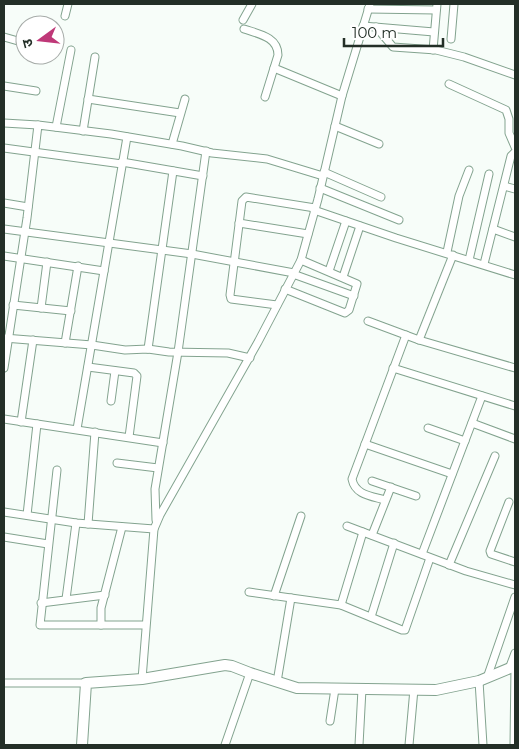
<svg xmlns="http://www.w3.org/2000/svg" width="519" height="749" viewBox="0 0 519 749" font-family="Montserrat,'Noto Sans Devanagari',sans-serif">
<style>
.lines{fill:none;stroke-linecap:round;stroke-linejoin:round}
.street-casing{stroke:#83a38f;stroke-width:9}
.secondary-casing{stroke:#83a38f;stroke-width:12}
.street{stroke:#fff;stroke-width:7}
.secondary{stroke:#fff;stroke-width:10}
</style>
<rect width="100%" height="100%" fill="#f7fdf9"/>
<g class="lines">
<defs>
<g id="street">
<polyline points="368,9 436,10"/>
<polyline points="65,16 68,4"/>
<polyline points="243,20 252,4"/>
<polyline points="363,26 434,32"/>
<polyline points="376,27 393,47 436,50 464,57 515,75"/>
<path d="M244,29C259,34 278,37 278,55L265,97"/>
<polyline points="4,37 25,43"/>
<polyline points="451,39 454,4"/>
<polyline points="433,50 437,4"/>
<polyline points="274,68 342,96"/>
<polyline points="449,84 506,110 509,119 509,133 515,147"/>
<polyline points="4,86 36,91"/>
<polyline points="88,99 180,113"/>
<polyline points="4,123 38,125"/>
<polyline points="335,126 379,144"/>
<polyline points="56,127 71,50"/>
<polyline points="83,131 95,57"/>
<polyline points="172,144 185,99"/>
<polyline points="4,148 122,164"/>
<polyline points="122,162 203,176"/>
<polyline points="324,172 381,197"/>
<polyline points="504,186 515,189"/>
<polyline points="320,188 399,220"/>
<polyline points="4,203 28,207"/>
<polyline points="314,210 396,238 515,275"/>
<polyline points="239,223 308,234"/>
<polyline points="4,229 192,254 294,273"/>
<polyline points="493,229 515,237"/>
<polyline points="447,252 459,196 469,170"/>
<polyline points="4,256 104,271"/>
<polyline points="469,260 489,174"/>
<polyline points="484,264 511,156 515,152"/>
<polyline points="329,271 346,221"/>
<polyline points="293,274 354,296"/>
<polyline points="343,277 360,226"/>
<polyline points="285,289 345,313 349,310 357,284 301,260"/>
<polyline points="13,305 71,311"/>
<polyline points="277,305 231,299 230,295 242,201 246,197 315,208"/>
<polyline points="41,308 47,262"/>
<polyline points="368,321 419,340 515,368"/>
<polyline points="4,338 92,345 125,350 148,349 169,352 228,353 250,358"/>
<polyline points="419,340 453,255"/>
<polyline points="65,343 78,266"/>
<polyline points="148,349 173,171"/>
<polyline points="88,367 134,373 137,376 129,437"/>
<polyline points="4,368 27,218 38,125 111,134 182,146 212,153 267,159 323,176"/>
<polyline points="393,368 515,406"/>
<polyline points="111,401 115,371"/>
<polyline points="4,419 163,443"/>
<polyline points="21,422 33,340"/>
<polyline points="472,423 515,439"/>
<polyline points="428,428 465,441"/>
<polyline points="77,429 127,137"/>
<polyline points="365,444 452,474"/>
<polyline points="117,463 158,468"/>
<polyline points="57,470 40,625 145,625"/>
<polyline points="372,481 416,496"/>
<path d="M385,500C371,496 355,495 352,479L406,335"/>
<polyline points="509,502 490,551 491,554 515,562"/>
<polyline points="4,512 76,523 154,529"/>
<polyline points="27,515 37,424"/>
<polyline points="156,520 155,489 178,352 206,151"/>
<polyline points="88,524 95,432"/>
<polyline points="347,526 466,571 515,585"/>
<polyline points="372,535 391,487"/>
<polyline points="4,537 48,544"/>
<polyline points="422,554 482,396"/>
<polyline points="449,565 495,456"/>
<polyline points="249,592 341,605 402,630 405,630 430,558"/>
<polyline points="274,596 301,516"/>
<polyline points="66,599 76,523"/>
<polyline points="41,603 105,595"/>
<polyline points="341,605 363,532"/>
<polyline points="371,617 394,543"/>
<polyline points="101,625 101,608 122,527"/>
<polyline points="509,669 515,653"/>
<polyline points="487,678 515,597"/>
<polyline points="142,679 154,529 160,515 258,342 301,260 318,199 342,96 370,4"/>
<polyline points="479,681 483,745"/>
<polyline points="277,682 291,598"/>
<polyline points="4,683 86,683"/>
<polyline points="330,721 335,689"/>
<polyline points="225,745 250,673"/>
<polyline points="359,745 362,689"/>
<polyline points="409,745 414,689"/>
<polyline points="514,745 515,666"/>
</g>
<polyline id="secondary" points="82,745 86,683 142,679 225,665 232,666 250,673 297,688 436,690 479,681 515,666"/>
</defs>
<use href="#street" class="street-casing"/>
<use href="#secondary" class="secondary-casing"/>
<use href="#street" class="street"/>
<use href="#secondary" class="secondary"/>
</g>
<rect width="519" height="749" fill="none" stroke="#232f27" stroke-width="10"/>
<g transform="translate(40 40) rotate(255)"><circle r="24" fill="#ffffff" stroke="#a7aca9"/>
<path d="M0-4L9 19L0 12L-9 19Z" fill="#bf3878"/>
<text y="-8" font-size="14" font-weight="bold" text-anchor="middle" fill="#232f27">उ</text>
</g>
<path d="M344 38v8h99v-8" fill="none" stroke="#232f27" stroke-width="2.5"/>
<text x="352" y="38" font-size="15" fill="#232f27" stroke="#ffffff" stroke-width="4" paint-order="stroke">100 m</text>
</svg>
